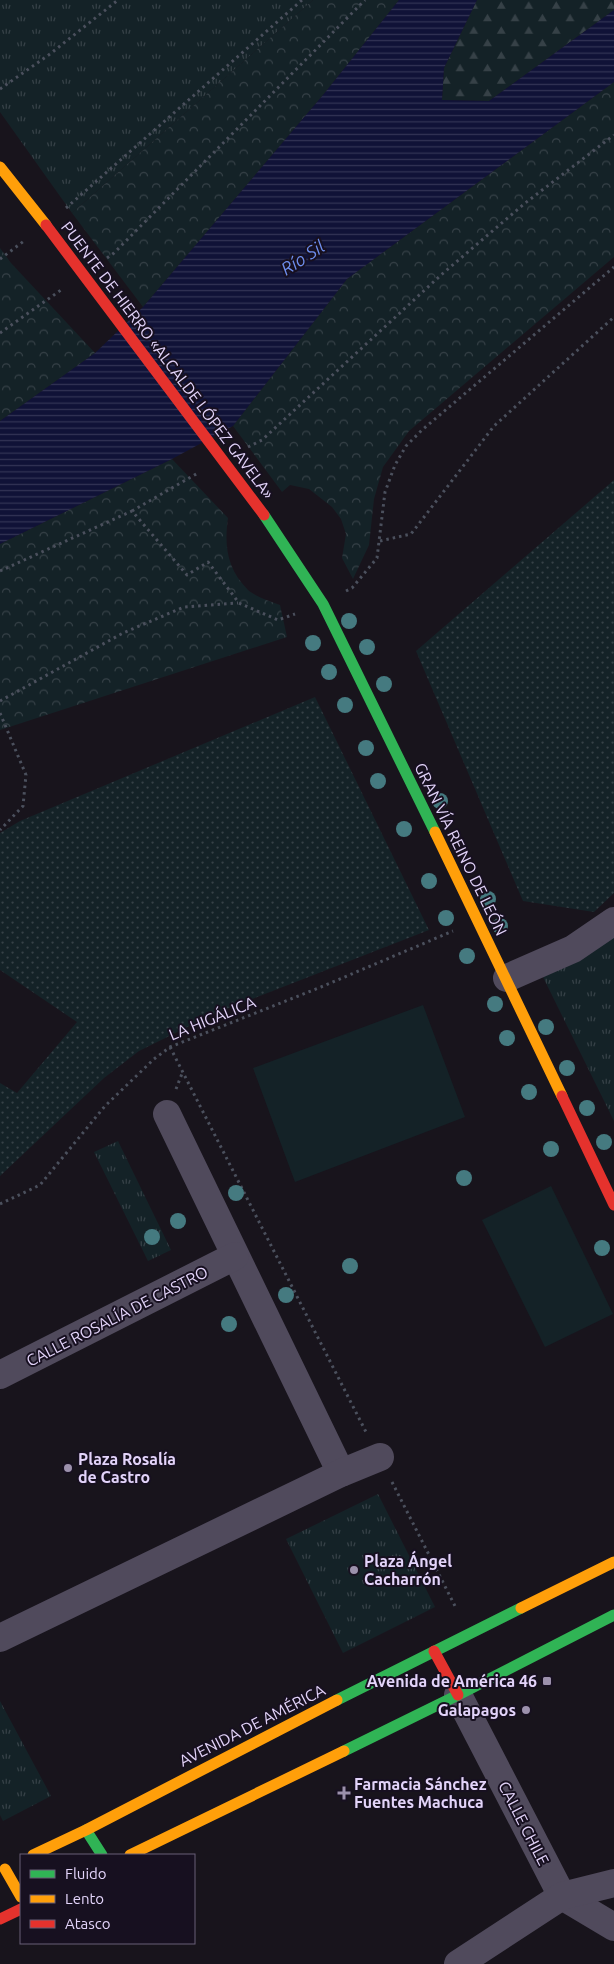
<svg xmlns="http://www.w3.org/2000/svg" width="614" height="1964" viewBox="0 0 614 1964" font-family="Ubuntu,sans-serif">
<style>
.grass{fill:url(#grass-tufts)}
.forest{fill:url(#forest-firs)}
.park{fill:url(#park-crowns)}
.garden{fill:url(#garden-dots)}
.pitch{fill:#142227}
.water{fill:url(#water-rules)}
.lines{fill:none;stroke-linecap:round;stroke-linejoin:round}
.path{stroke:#4b505d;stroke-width:3;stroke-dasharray:2.5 4;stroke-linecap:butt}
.street{stroke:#504a5c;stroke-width:28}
.fast{stroke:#30b455;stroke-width:11}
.slow{stroke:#ff9f0a;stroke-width:11}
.jam{stroke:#e5322d;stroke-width:11}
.jam-bridge{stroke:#e5322d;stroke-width:11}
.tree{fill:#457a80}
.poi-dot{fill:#9c91ac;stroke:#171020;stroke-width:2}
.labels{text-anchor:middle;stroke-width:4;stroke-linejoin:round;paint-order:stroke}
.street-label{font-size:16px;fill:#e3d4fa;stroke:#171020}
.poi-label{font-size:16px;font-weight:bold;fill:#e3d4fa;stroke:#171020;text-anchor:start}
.water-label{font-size:18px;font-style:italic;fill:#6e8eee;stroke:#171020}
</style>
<defs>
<pattern id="grass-tufts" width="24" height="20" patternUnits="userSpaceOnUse" patternTransform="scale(1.25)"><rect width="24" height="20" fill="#142227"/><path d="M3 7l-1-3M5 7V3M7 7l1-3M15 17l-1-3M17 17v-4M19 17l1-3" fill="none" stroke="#364147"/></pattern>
<pattern id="forest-firs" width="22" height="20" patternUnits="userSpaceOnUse" patternTransform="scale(1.25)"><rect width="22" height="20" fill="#142227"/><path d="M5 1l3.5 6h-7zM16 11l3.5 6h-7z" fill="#364147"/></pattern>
<pattern id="park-crowns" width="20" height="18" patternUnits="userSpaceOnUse" patternTransform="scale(1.25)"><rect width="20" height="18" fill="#142227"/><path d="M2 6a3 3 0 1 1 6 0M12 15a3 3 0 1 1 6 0" fill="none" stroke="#364147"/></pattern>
<pattern id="garden-dots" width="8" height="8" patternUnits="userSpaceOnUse" patternTransform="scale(1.25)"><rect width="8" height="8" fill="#142227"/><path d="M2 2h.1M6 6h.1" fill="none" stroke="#364147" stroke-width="1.8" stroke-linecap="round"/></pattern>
<pattern id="water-rules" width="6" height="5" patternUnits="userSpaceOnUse" patternTransform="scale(1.25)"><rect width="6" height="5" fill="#101237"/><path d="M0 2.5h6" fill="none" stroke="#333455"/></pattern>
</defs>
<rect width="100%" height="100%" fill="#18141c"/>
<g class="grass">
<polygon points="0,0 313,0 72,213 0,112"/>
<polygon points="614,934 614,1121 541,973"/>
<polygon points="118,1141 171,1250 148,1261 94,1152"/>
<polygon points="378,1494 435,1607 343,1653 286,1539"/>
<polygon points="0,1701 51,1796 3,1821 0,1815"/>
</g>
<polygon class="forest" points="477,0 614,0 614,10 489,101 442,100 444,68"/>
<g class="park">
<polygon points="313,0 399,0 323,95 143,307 72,213"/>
<polygon points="614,82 614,257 409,431 383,467 374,499 369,545 353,579 342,558 346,534 341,519 332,507 309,489 290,485 282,492 233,426 347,279"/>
<polygon points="0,248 11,263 95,353 0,421"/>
<path d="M172,459L228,518C224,546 227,569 248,590C256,597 270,601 280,605L287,637L0,730V544Z"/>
</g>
<g class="garden">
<polygon points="614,480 614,893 594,912 523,901 416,651"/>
<polygon points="315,697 429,930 216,1013 139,1051 104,1078 0,1176 0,1083 17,1093 77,1022 0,970 0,833 20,821"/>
</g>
<g class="pitch">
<polygon points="423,1005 465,1117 295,1182 253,1068"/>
<polygon points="551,1186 613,1314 545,1347 482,1220"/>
</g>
<polygon class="water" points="399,0 477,0 444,68 442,100 489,101 614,10 614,82 347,279 233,426 172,459 0,544 0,421 95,353 143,307 323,95"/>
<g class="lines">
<g class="path">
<polyline points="0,89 50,54 118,0"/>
<polyline points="66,208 302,0"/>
<polyline points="107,258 114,253 365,0"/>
<polyline points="0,259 24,241"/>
<polyline points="0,333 61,290"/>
<polyline points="248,447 262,440 441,275 524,204 614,135"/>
<polyline points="132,511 198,473"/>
<polyline points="380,541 411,534 494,426 614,317"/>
<polyline points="0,571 132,511 187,575 208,562 239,603 278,620 295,614"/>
<polyline points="346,591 352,588 377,558 385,492 395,465 406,446 422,430 614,267"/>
<polyline points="0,701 123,633 184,607 238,603"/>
<polyline points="0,713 26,775 23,806 0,830"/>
<polyline points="170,1047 366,1432"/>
<polyline points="176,1089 183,1071"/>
<polyline points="0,1204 40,1185 105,1106 154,1059 170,1047 321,987 453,931"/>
<polyline points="392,1482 456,1608"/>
</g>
<g class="street">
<polyline points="507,978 573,949 614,921"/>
<polyline points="167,1114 341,1473"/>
<polyline points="0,1375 235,1256"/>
<polyline points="0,1638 341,1473 380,1457"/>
<polyline points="458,1695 562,1896 614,1927"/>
<polyline points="458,1964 562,1896 614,1883"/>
</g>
<g class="fast">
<polyline points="264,515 323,604 435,832"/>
<polyline points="337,1700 521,1608"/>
<polyline points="344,1751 458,1695 614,1615"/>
<polyline points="86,1830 102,1855"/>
</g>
<g class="slow">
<polyline points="0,167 46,225"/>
<polyline points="435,832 562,1096"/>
<polyline points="521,1608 614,1562"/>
<polyline points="33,1855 86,1830 337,1700"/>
<polyline points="130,1855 344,1751"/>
<polyline points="5,1869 21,1897"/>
</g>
<g class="jam">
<polyline points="562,1096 614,1205"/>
<polyline points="434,1651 458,1695"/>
<polyline points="0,1919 21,1909"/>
</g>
<polyline class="jam-bridge" points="46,225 264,515"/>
</g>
<g class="tree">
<circle cx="349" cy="621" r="8"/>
<circle cx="313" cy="643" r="8"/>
<circle cx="367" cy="647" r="8"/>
<circle cx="329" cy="672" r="8"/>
<circle cx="384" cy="684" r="8"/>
<circle cx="345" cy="705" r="8"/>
<circle cx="366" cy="748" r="8"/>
<circle cx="378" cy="781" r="8"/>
<circle cx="440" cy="801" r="8"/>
<circle cx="404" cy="829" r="8"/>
<circle cx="429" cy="881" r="8"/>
<circle cx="488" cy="899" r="8"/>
<circle cx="446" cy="918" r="8"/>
<circle cx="500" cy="926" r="8"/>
<circle cx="467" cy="956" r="8"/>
<circle cx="495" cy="1004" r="8"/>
<circle cx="546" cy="1027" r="8"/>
<circle cx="507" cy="1038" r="8"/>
<circle cx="567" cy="1068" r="8"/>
<circle cx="529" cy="1092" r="8"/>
<circle cx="587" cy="1108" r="8"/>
<circle cx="604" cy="1142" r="8"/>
<circle cx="551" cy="1149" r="8"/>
<circle cx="464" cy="1178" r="8"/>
<circle cx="236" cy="1193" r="8"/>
<circle cx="178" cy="1221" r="8"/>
<circle cx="152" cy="1237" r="8"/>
<circle cx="602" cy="1248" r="8"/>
<circle cx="350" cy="1266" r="8"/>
<circle cx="286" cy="1295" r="8"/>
<circle cx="229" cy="1324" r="8"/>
</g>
<g class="poi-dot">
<circle cx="68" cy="1468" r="5"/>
<circle cx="354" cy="1570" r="5"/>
<rect x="542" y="1676" width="10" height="10" rx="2.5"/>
<circle cx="526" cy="1710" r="5"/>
<path d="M341.5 1785.5h5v5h5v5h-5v5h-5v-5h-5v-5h5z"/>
</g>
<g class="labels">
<g class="street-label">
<text transform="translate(168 360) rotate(53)" y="6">PUENTE DE HIERRO «ALCALDE LÓPEZ GAVELA»</text>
<text transform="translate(461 849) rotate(64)" y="6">GRAN VÍA REINO DE LEÓN</text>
<text transform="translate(212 1018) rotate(-22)" y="6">LA HIGÁLICA</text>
<text transform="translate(117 1316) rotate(-27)" y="6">CALLE ROSALÍA DE CASTRO</text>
<text transform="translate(252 1725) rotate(-27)" y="6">AVENIDA DE AMÉRICA</text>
<text transform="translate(524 1823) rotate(63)" y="6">CALLE CHILE</text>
</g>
<g class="poi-label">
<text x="78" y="1465">Plaza Rosalía<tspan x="78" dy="18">de Castro</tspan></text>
<text x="364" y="1567">Plaza Ángel<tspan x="364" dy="18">Cacharrón</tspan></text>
<text x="537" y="1687" text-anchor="end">Avenida de América 46</text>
<text x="516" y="1716" text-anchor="end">Galapagos</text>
<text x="354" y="1790">Farmacia Sánchez<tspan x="354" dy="18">Fuentes Machuca</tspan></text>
</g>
<g class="water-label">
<text transform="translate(303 258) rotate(-33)" y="6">Río Sil</text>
</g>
</g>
<rect x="20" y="1854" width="175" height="90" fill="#171020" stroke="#695e77"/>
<rect x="30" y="1870" width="25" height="8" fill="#30b455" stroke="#695e77"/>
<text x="65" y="1879" font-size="15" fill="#e3d4fa">Fluido</text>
<rect x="30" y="1895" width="25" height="8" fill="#ff9f0a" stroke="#695e77"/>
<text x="65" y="1904" font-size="15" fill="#e3d4fa">Lento</text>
<rect x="30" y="1920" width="25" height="8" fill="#e5322d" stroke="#695e77"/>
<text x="65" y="1929" font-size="15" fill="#e3d4fa">Atasco</text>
</svg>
